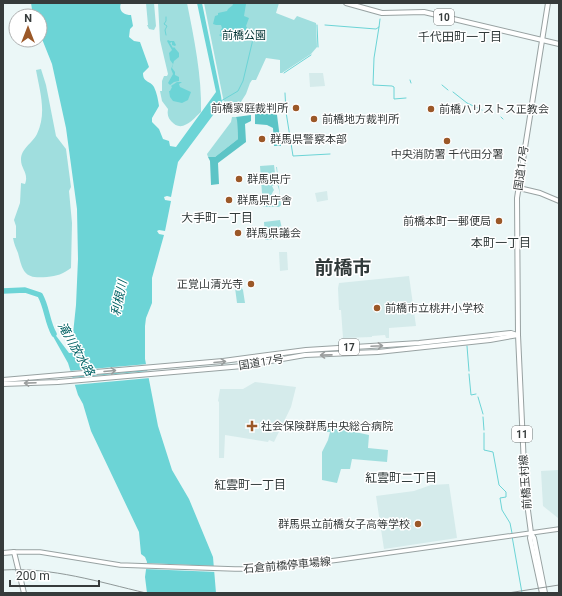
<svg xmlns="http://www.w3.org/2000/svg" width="562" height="596" viewBox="0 0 562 596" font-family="Roboto,'Noto Sans JP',sans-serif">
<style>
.built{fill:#d5ebeb}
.green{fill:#a0dede;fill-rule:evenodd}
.forest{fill:#5cc4c6}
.water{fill:#6cd4d6}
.pier{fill:#ebf7f7}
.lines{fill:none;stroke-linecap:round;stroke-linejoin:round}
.stream{stroke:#6cd4d6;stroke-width:1}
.river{stroke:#6cd4d6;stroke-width:5.5}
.secondary-casing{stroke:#98a2a2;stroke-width:5.5}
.primary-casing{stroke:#98a2a2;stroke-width:6}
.trunk-casing{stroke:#98a2a2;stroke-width:6}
.secondary{stroke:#fff;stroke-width:3.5}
.primary{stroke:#fff;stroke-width:4}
.trunk{stroke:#fff;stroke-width:4}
.rail{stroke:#8f9898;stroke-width:1}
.oneway{stroke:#9a9d9d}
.poi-dot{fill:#9b5828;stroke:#fff;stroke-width:1.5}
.labels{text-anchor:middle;stroke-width:3;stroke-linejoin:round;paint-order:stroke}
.shield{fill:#fff;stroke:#727676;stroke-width:1}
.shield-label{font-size:10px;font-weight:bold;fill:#363b3b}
.park-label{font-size:11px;fill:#003233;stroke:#fff}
.poi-label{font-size:11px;fill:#363b3b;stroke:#fff;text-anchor:start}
.street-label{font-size:11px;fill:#363b3b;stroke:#fff}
.neighbourhood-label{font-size:12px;fill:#313a3a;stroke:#fff}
.water-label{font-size:12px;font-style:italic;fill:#016163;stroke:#fff}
.town-label{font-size:19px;font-weight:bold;fill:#313a3a;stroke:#fff}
</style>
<rect width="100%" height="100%" fill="#ebf7f7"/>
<g class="built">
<polygon points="309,73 323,73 325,86 310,87"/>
<polygon points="327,191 328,200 317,202 315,193"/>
<polygon points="279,252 287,252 288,270 280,271"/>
<polygon points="409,276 416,326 389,328 389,338 386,338 385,335 372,336 372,337 343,338 341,310 339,310 338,288 339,283"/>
<polygon points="255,382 296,387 291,407 274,442 269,440 268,442 225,435 224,458 219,458 219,402 218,401 220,389 243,389"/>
<polygon points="559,470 559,518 558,518 543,506 541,471"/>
<polygon points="449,484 457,538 384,549 376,496 414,491 431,485"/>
</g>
<g class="green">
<polygon points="146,3 154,3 156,26 154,30 149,29 147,25 148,25"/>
<path d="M158,3H187C194,38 202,76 201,112C193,119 182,134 171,121C168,118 167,114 168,109L162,101L160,91H162V81L164,76H167L168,74L160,40Z"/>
<polygon points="204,3 279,3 276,13 294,20 297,16 316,23 317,47 311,54 282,73 280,73 280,60 266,58 256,80 252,80 250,83 246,94 237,108 227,107 224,103"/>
<path d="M41,69L46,85L56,136L66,149L71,187L69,191L72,223L71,268C63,274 57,276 47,277C25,279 23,273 18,253C16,248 14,244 13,238H16V226L14,220L20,203L21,183L25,184C29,173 21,169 21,160C21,148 32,144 37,134C47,113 40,92 36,70Z"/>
<polygon points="232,117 236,117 237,119 238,139 215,157 208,157 207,154 231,122"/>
<path d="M274,165L275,173H277L276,167H277L281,205L279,207H263L260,166ZM276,184H277C280,191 281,198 277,205L274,206L268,202C271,199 271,194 274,190L272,186L276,185Z"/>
<polygon points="280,220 284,238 265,240 264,222"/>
<polygon points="234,280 240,281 241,287 243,290 245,303 237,303"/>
<polygon points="328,423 355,427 355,432 369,435 368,448 388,450 387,462 352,459 350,469 341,469 337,483 322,480 322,452 328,440 330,432 327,432"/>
</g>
<g class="forest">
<polygon points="255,114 275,114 277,115 281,146 274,146 273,128 267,125 255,124"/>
<polygon points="251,115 251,121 245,124 246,142 218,163 219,184 211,185 210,161 208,157 215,157 238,139 237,120 236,117"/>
</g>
<g class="water">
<path d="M31,3H121C118,11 124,15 131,15L133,26L130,29L129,37L134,41L140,42L149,67L143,73C143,83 150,80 154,87C157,93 158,100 159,106L152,118V122L159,129L163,139L169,141L170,146L176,147L216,92L197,3H202L221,96L222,103L178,162L171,197L167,196L164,197L165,200L171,201L165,231L159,230L157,231L159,234L164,235L152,278V303L146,318L145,326V359L158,426L172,470L189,499L213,557L216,593H147L145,577L147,562L145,557L141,554L139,532L91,431L83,404L78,395L68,363L50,331L51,329L69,353H71L76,305L78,259L77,209L66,128L52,64L40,34V16H33Z"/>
<polygon points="232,3 246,4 244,16 249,18 246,26 249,31 254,31 255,34 252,33 249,34 245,32 238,30 235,36 223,42 222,37 219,35 221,34 220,31 222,28 221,25 216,25 213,24 215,16 218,15 218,13 227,11 228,9 233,5"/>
<polygon points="168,40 170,41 174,41 176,45 175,46 172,45 172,42 170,43 173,48 174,47 179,53 179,57 174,61 172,68 175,72 175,75 179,77 179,81 174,82 170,85 168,83 173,74 171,69 173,64 170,60 169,53 172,50 167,41"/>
<polygon points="177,82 182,82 179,84 180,87 191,92 188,100 182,103 173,101 170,97 169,91 170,91 172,87 171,86"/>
</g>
<g class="pier">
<polygon points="148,364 149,370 70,377 68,371"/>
<polygon points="149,371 150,378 73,385 70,378"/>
<polygon points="145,563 216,566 217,572 144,569"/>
</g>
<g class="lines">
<g class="stream">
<polyline points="166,17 166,21 164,24 167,26 165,30 166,35"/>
<polyline points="317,25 318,47"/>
<polyline points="325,25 376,29 379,27 380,19"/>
<polyline points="379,27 374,58 373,85 392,86 394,87 394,99 406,98"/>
<polyline points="284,73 311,55"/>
<polyline points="410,80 411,83"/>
<polyline points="442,85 448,90"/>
<polyline points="453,92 467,103 482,110"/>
<polyline points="285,93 286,112 293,156 330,154"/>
<polyline points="221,101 238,91 243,81 254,35"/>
<polyline points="501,117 503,119"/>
<polyline points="467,346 469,371"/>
<polyline points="469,374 471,395 476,394"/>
<polyline points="478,397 483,414"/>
<polyline points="483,417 484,430"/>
<polyline points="484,433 484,450 493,452 499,485 506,492 506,497 500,498 502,510 510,523 512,533"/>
<polyline points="512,536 522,593"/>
</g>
<path class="river" d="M3,291L25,290L40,295C47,307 47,322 54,334"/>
<defs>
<polyline id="secondary" points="14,552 40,552 120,565 235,569 265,569 338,560 559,529"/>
<g id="primary">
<polyline points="346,3 382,13 424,12 559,44"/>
<polyline points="518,335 525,488 531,533 530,538 542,593"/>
<polyline points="531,533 534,538 545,593"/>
<polyline points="3,553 14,552 24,593"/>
</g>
<g id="trunk">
<polyline points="519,188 540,193 559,201"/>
<polyline points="518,335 517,198 548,3"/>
<polyline points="3,380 223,361 306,350 419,343 511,333 517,335"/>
<polyline points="3,384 58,382 243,366 305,355 378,352 490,340 518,335"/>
</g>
</defs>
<use href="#secondary" class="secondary-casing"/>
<use href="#primary" class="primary-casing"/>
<use href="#trunk" class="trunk-casing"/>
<use href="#secondary" class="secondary"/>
<use href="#primary" class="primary"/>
<use href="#trunk" class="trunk"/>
<g class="rail">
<path d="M3,570C52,567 99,582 146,593"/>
<polyline points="508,593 559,585"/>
</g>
</g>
<defs><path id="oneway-shaft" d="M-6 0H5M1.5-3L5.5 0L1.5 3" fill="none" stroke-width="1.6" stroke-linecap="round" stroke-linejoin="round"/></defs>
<g class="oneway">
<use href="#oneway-shaft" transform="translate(377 346) rotate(-3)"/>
<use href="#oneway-shaft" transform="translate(326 355) rotate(179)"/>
<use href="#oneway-shaft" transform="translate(220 362) rotate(-5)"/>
<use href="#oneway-shaft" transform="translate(110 371) rotate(-5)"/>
<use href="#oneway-shaft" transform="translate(30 383) rotate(178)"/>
</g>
<g class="poi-dot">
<circle cx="296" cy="108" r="4"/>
<circle cx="431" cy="109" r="4"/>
<circle cx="314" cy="119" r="4"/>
<circle cx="262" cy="139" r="4"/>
<circle cx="447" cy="141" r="4"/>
<circle cx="239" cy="179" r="4"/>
<circle cx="229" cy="200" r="4"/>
<circle cx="499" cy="221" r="4"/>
<circle cx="238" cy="233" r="4"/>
<circle cx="251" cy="284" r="4"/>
<circle cx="377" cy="308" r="4"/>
<path d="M250 420h4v4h4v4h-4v4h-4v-4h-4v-4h4z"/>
<circle cx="418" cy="524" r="4"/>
</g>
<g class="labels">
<g class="shield">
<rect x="434" y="9" width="20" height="16" rx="3"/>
<rect x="339" y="339" width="20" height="16" rx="3"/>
<rect x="512" y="426" width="20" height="16" rx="3"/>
</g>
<g class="shield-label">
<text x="444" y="21">10</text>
<text x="349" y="351">17</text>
<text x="522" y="438">11</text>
</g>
<g class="park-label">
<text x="244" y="39">前橋公園</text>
</g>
<g class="poi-label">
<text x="288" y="112" text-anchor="end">前橋家庭裁判所</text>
<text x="439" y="113">前橋ハリストス正教会</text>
<text x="322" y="123">前橋地方裁判所</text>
<text x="270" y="143">群馬県警察本部</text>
<text x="447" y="158" text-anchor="middle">中央消防署 千代田分署</text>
<text x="247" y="183">群馬県庁</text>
<text x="237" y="204">群馬県庁舎</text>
<text x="491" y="225" text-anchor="end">前橋本町一郵便局</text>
<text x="246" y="237">群馬県議会</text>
<text x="243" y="288" text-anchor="end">正覚山清光寺</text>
<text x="385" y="312">前橋市立桃井小学校</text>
<text x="261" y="430">社会保険群馬中央総合病院</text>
<text x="410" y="528" text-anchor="end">群馬県立前橋女子高等学校</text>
</g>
<g class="street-label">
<text transform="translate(521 168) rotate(-82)" y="4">国道17号</text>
<text transform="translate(261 362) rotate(-9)" y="4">国道17号</text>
<text transform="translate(525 482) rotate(-94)" y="4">前橋玉村線</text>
<text transform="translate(287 565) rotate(-5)" y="4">石倉前橋停車場線</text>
</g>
<g class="neighbourhood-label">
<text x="460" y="41">千代田町一丁目</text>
<text x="217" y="222">大手町一丁目</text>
<text x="501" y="247">本町一丁目</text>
<text x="401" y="482">紅雲町二丁目</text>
<text x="250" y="489">紅雲町一丁目</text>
</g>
<g class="water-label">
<text transform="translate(119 298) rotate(-78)" y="4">利根川</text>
<text transform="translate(76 349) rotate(60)" y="4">滝川放水路</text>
</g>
<g class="town-label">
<text x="343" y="274">前橋市</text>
</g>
</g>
<rect width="562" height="596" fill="none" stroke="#363b3b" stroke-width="8"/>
<g transform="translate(28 28)"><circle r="19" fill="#ffffff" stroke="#afb1b1"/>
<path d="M0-3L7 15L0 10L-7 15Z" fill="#9b5828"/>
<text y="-6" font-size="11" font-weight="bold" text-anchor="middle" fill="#363b3b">N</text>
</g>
<path d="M10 580v6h89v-6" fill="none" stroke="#363b3b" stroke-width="2"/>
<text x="16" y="580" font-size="12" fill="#363b3b" stroke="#ffffff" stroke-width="3" paint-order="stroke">200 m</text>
</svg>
